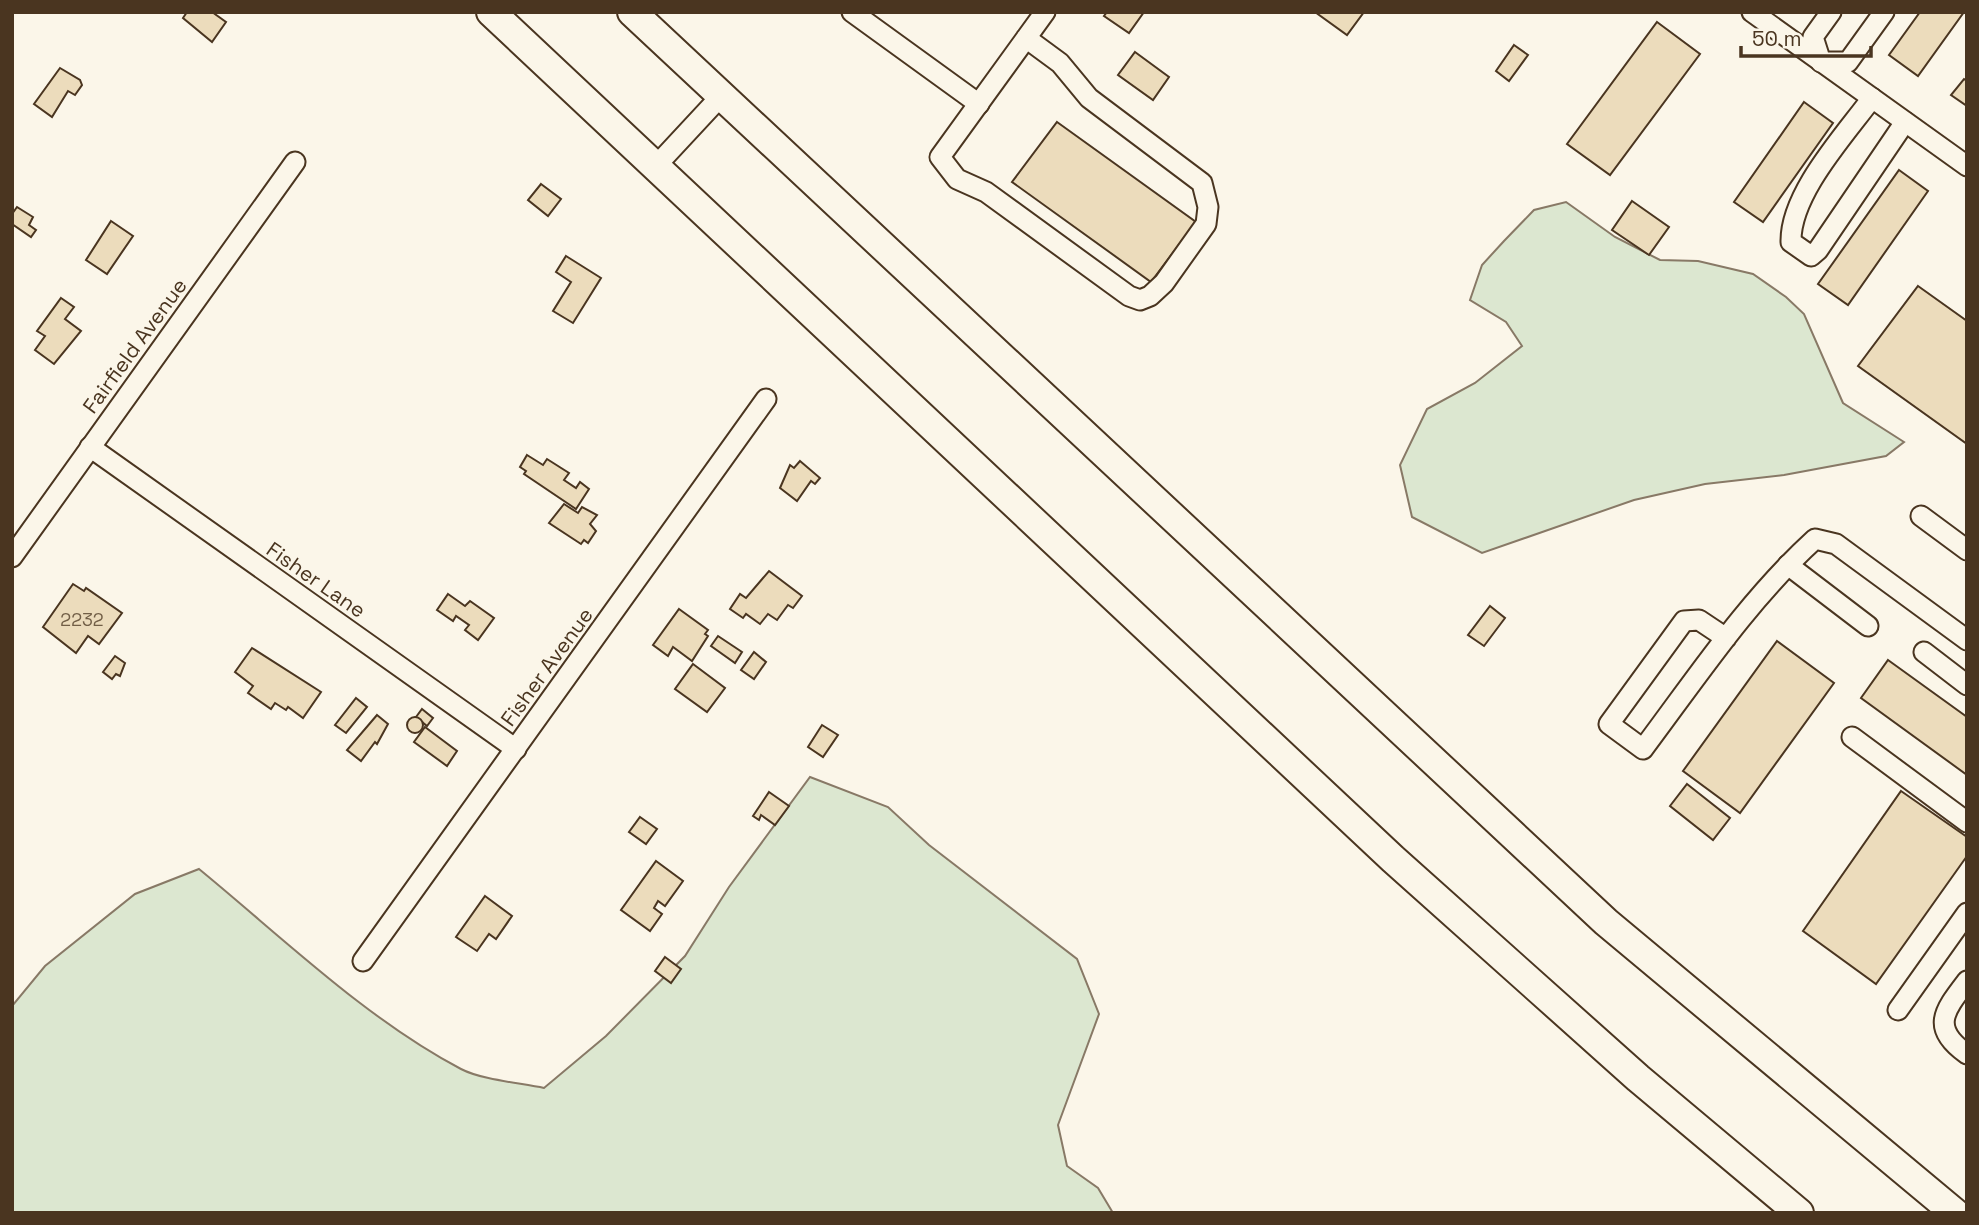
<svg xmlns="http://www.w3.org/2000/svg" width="1979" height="1225" viewBox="0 0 1979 1225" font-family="'Space Grotesk',sans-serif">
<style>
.green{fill:#dce7d0;stroke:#887966;stroke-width:2}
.building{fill:#ecdcbc;stroke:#4a3520;stroke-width:2}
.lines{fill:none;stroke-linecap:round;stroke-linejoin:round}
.minor-casing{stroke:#4a3520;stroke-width:23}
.highway-casing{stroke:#4a3520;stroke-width:32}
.minor{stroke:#fbf6e9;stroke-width:19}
.highway{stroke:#fbf6e9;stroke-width:28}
.labels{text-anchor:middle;stroke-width:5;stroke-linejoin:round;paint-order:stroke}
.number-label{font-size:18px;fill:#725f47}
.street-label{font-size:21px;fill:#4a3520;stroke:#fbf6e9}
</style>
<rect width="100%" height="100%" fill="#fbf6e9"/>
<g class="green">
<polygon points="1566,202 1615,237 1660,260 1698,261 1753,274 1786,297 1804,314 1843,403 1904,442 1886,456 1784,475 1705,484 1634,500 1482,553 1412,517 1400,465 1427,409 1475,383 1522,346 1506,322 1470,300 1482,265 1504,241 1534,210"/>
<path d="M810,777L888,807L929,845L1077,959L1099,1014L1058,1125L1067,1166L1098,1188L1113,1213H12V1006L45,966L135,894L199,869C282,937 366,1019 461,1069C482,1080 521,1083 544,1088L606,1036L685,956L729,887Z"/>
</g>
<g class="building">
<polygon points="187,12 212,12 226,22 212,42 183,18"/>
<polygon points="1107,12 1144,12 1129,33 1104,16"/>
<polygon points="1315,12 1364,12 1347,35"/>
<polygon points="1920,12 1964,12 1918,76 1889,55"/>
<polygon points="1657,22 1700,54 1610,175 1567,144"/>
<polygon points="1514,45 1528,55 1509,81 1496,71"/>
<polygon points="1135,52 1169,77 1153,100 1118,75"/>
<polygon points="60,68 80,80 82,85 75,95 68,91 52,117 34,104"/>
<polygon points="1964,79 1967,81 1967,106 1951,95"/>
<polygon points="1804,102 1833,123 1763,222 1734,202"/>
<polygon points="1057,122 1196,222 1151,282 1012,182"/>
<polygon points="1899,170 1928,191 1848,305 1818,284"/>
<polygon points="541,184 561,199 548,216 528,200"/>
<polygon points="1632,201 1669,227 1649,255 1612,230"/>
<polygon points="17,207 33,217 29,225 36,230 31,237 12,224 12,214"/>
<polygon points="111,221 133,236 107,274 86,260"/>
<polygon points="566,256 601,278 573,323 553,311 571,282 556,272"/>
<polygon points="1918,286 1967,321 1967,444 1858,366"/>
<polygon points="61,298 74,307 65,319 81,331 54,364 35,350 45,336 37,331"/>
<polygon points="527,455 543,465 547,459 569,473 564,480 576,488 580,482 589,489 576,509 524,474 526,471 520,467"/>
<polygon points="800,461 820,478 815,484 811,481 797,501 780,488 790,465 794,468"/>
<polygon points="564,504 578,513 582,507 597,515 590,524 596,531 588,543 584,540 581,544 549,523"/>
<polygon points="769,571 802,596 793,608 788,605 777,620 768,614 760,624 746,614 743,618 730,609 740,594 746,598"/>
<polygon points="73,584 84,591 86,588 122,613 99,644 88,636 76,653 43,627"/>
<polygon points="448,594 465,606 470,601 494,618 478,640 465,630 469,625 456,616 453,621 437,610"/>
<polygon points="1490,606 1505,618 1484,646 1468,635"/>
<polygon points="679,609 708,630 705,634 708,636 692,661 673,647 668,656 653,645"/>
<polygon points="718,636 742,652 735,663 711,646"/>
<polygon points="1777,641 1834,683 1740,813 1683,771"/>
<polygon points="252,648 321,692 303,718 288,707 286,710 275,703 271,709 248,693 253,686 235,672"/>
<polygon points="754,652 766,662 754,679 741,670"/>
<polygon points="115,656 125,663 120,676 116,674 112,679 103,672"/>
<polygon points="1888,660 1967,717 1967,775 1861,698"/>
<polygon points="693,664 725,688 707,712 675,689"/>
<polygon points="356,698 367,707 346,733 335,725"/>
<polygon points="422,709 433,718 427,726 416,717"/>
<polygon points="377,715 388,724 377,744 375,742 361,761 347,750"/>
<circle cx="415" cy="725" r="8"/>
<polygon points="822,725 838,735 823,757 808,747"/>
<polygon points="425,727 457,751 447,766 414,742"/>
<polygon points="1687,784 1730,818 1713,840 1670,806"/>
<polygon points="1901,791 1967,837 1967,856 1876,984 1803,931"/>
<polygon points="769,792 789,806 775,825 761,815 759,820 753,816"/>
<polygon points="640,817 657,829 646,844 629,832"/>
<polygon points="656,861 683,881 665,906 658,901 654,908 662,914 650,931 621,910"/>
<polygon points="485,896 512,916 496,939 489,934 477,951 456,937"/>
<polygon points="665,957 681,969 671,983 655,971"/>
</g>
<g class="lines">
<defs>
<g id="minor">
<polyline points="852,12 979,104"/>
<polyline points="1752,12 1967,166"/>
<polyline points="1831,12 1813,37 1821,62 1848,62 1884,12"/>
<polyline points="1026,38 1060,63 1089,98 1202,183 1208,207 1206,224 1164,283 1150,296 1140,300 1129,296 986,192 957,179 940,157 1045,12"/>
<path d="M1872,98C1844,136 1790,194 1791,242L1811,256L1818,250L1905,122"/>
<polyline points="655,167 721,96"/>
<polyline points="90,447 516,749"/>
<polyline points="1921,516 1967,550"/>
<polyline points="12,557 295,162"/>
<polyline points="1788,565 1868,626"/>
<path d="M1726,638L1699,620L1684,621L1609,724L1643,749C1697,677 1748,600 1815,539L1836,544L1967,640"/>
<polyline points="1924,652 1967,685"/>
<polyline points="1852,737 1967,822"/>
<polyline points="363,961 766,399"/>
<path d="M1967,981C1944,1011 1930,1028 1967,1054"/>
<polyline points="1898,1010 1967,913"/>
</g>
<g id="highway">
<polyline points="491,12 1393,859 1638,1078 1799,1213"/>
<polyline points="632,12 1606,922 1955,1213"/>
</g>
</defs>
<use href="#minor" class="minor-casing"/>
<use href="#highway" class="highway-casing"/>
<use href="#minor" class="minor"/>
<use href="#highway" class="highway"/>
</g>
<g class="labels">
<g class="number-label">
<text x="82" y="626">2232</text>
</g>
<g class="street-label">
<text transform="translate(135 346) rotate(-54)" y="7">Fairfield Avenue</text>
<text transform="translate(316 580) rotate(35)" y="7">Fisher Lane</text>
<text transform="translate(547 667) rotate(-54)" y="7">Fisher Avenue</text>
</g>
</g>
<rect width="1979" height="1225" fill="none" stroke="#4a3520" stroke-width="28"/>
<path d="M1741 46v10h130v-10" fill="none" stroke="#4a3520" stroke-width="3.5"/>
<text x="1752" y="46" font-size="21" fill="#4a3520" stroke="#fbf6e9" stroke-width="5" paint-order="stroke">50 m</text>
</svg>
